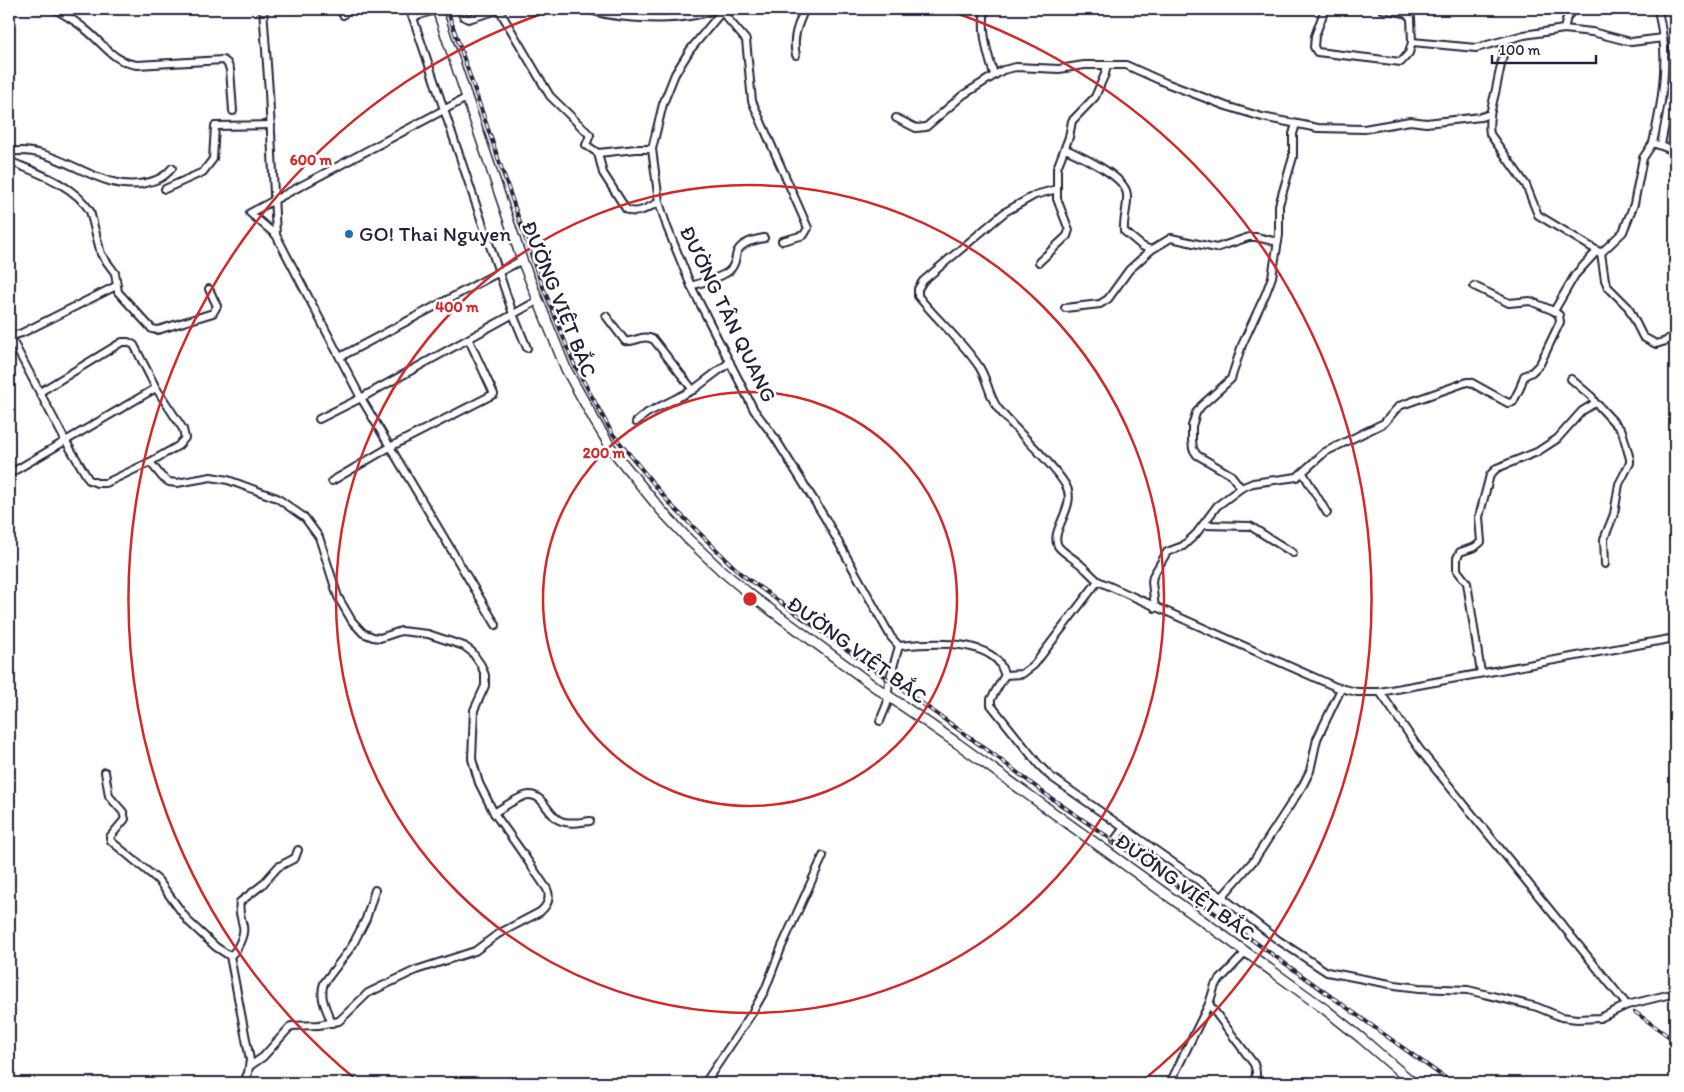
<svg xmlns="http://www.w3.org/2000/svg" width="1684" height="1092" viewBox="0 0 1684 1092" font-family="Itim,sans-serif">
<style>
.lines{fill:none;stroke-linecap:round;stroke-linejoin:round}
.street-casing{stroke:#22223b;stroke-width:10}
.secondary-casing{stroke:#22223b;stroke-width:12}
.street{stroke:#fff;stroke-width:6}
.secondary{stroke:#fff;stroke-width:9}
.rail-casing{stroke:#22223b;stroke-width:4}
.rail{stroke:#fff;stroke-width:2;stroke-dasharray:5.5;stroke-linecap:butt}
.ring{fill:none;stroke:#d62828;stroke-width:2.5}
.poi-dot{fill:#1f6fb2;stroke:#fff;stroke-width:2}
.labels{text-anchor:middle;stroke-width:5;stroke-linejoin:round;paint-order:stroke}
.poi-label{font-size:21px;fill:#22223b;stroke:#fff;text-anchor:start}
.street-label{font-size:21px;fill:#22223b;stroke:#fff}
.centre{fill:#d62828;stroke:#fff;stroke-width:2.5}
.ring-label{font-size:15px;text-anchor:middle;font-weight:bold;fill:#d62828;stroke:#fff;stroke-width:5;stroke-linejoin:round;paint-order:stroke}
</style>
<rect width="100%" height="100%" fill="#fff"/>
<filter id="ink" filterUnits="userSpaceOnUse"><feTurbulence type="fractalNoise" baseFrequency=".02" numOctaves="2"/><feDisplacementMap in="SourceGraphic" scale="10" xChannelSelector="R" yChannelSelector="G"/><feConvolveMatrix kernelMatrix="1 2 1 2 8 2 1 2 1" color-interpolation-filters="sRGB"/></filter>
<g filter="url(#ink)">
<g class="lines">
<defs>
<g id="street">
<path d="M55,9C65,15 76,21 85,29C103,43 113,62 137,65L223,60L227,63L230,69L233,111"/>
<polyline points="263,9 269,92 276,235 361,398 496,625"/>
<polyline points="340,9 343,15"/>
<polyline points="410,9 513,314 527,348"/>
<path d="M460,9L463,16L468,19L495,11L501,13L550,96L590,135L586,145L598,153L603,173L626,209C636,216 649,207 659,202"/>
<path d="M588,9C614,19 667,21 695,15C703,14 710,11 718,9"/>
<polyline points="724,9 690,50 675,74 663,104 652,149 659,202 667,227 691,286 754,410 775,438 825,518 891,637 899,646"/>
<path d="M985,9C981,30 987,54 994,74"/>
<polyline points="1325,9 1315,36 1314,47 1317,52 1401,62 1409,53 1412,42"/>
<polyline points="1382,9 1405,13 1411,18 1412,42 1476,48 1524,35 1564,29 1592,32 1631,42 1663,38"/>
<polyline points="722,12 746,40 752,101 808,228 804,235 782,241"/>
<polyline points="1564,29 1567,17 1574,9"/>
<path d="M1506,41C1503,55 1500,70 1497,84C1494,101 1487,117 1490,134L1526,185L1538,215L1601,253"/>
<path d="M796,55C792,38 798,24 805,9"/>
<polyline points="896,118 916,128 926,127 963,95 1003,70 1016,67 1059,69 1084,65 1126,65 1166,83 1226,106 1262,117 1318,128 1364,129 1410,121 1426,123 1481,117 1490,114"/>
<path d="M1653,143C1660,111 1666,80 1664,47C1663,34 1660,21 1658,9"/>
<polyline points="1661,145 1669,102 1674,54 1666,9"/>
<path d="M1066,149C1081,157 1126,176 1127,195C1128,207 1123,219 1124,231L1142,246L1151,250"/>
<polyline points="1675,151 1653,143 1643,158 1634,204 1623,232 1601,253 1605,280 1608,287 1628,307 1643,337 1656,344 1666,341 1675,333"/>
<path d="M9,152C58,143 97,194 146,183C157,180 164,178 172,168"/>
<polyline points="598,153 636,149 652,149"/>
<path d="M9,161C37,173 73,184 90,211L101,254L115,273L118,292L152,329L158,330L213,313L217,306L209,289"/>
<polyline points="165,189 203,172 213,159 215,126 271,125"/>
<path d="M1057,189L1035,195L1005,212L923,281L918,289V296C937,320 961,340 978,365C987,377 988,394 997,407C1018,434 1046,455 1065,484C1079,505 1049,530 1058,546C1063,553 1075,559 1081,565C1087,570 1092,576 1098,581"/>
<polyline points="276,235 250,213 468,97"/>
<polyline points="1039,262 1067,236 1069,230 1057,199 1057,168 1069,137 1072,121 1095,97 1105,74 1107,65"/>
<path d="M691,286C700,283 724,277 730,270C736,264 735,259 737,252C742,242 754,240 764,238"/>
<polyline points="1065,308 1100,304 1108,299 1129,270 1151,250 1171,238 1216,248 1249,237 1256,237 1278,242"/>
<polyline points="1554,311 1575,275 1597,251"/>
<path d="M606,316L625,341C635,343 643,333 654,340L693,390"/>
<polyline points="9,337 22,333 116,286"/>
<polyline points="11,338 65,440 89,480 97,483 106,483 150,462 178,446 185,438 183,429 156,388 134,345 128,342 122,342 40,392"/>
<polyline points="340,357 522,260"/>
<polyline points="1571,379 1592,397 1595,403 1598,405 1622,431 1630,459 1630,463 1619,484 1614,514 1604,539 1605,564"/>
<polyline points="319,419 361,398 539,300"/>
<polyline points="636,422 647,413 693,390 730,362"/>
<path d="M150,462L162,477L169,482L177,483L211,477L228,480L277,498L305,518L319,537L338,597L352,621L363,633L373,637L380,638L401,631L428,634L464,646L472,652L481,665L485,675V686L474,710L472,759L479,783L494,813L519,848L547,889C551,898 547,906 540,912L498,934L475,951L416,970L368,993L339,1021L319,1025L291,1026L263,1057L250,1066"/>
<polyline points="1303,473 1327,513"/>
<polyline points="9,474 156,388"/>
<polyline points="332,481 390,447 494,394 469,340"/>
<polyline points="1241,488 1231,475 1197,455 1193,449 1192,440 1192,426 1196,413 1201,406 1231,379 1242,345 1266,293 1272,277 1279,235 1279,205 1293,157 1293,134 1296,124"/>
<polyline points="1203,525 1250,526 1293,553"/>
<polyline points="1155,608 1152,582 1153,576 1167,552 1183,546 1196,534 1217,506 1241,488 1253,483 1297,477 1325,452 1384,423 1399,406 1467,382 1470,382 1508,403 1513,402 1520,388 1524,376 1532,372 1540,364 1560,322 1559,315 1554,311 1530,301 1509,303 1474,286"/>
<path d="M899,646C927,643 977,639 998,661C1001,665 1003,671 1005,675L1022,674L1034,665L1098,581L1336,687L1357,692H1380L1675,638"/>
<polyline points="1481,673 1467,583 1457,570 1457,558 1460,552 1475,547 1481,542 1479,517 1490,475 1497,468 1537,452 1557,439 1582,411 1595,403"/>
<polyline points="1005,675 991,699 991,705 1039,765 1050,776 1222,897 1278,940 1327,972 1395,985 1419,988 1468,990 1537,1007 1561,1017 1577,1019 1600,1018 1627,1005 1675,993"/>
<polyline points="1380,692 1420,750 1627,1005"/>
<polyline points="880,721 887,704 889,681 899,646"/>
<polyline points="105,772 109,796 123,812 125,819 110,837 111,841 158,880 189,922 216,947 230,956 250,1060 248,1073 243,1083"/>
<path d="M494,813C502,808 521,795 529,795C544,795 547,814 559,820C568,825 581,822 590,821"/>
<polyline points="1114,841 1123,829"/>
<polyline points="1222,897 1255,859 1303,785 1310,771 1317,739 1341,689"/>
<path d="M230,956C237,951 245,935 243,926C241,917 238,911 240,902L262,885L278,867L295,858L298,850"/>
<path d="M1209,1004L1254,1064C1257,1072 1257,1077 1252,1083"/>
<path d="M332,1023C326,1009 319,997 324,983L352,946L366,919L375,890"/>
<polyline points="705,1083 752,1013 765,990 782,946 823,856"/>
<polyline points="1170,1083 1209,1004 1215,985 1246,952"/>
</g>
<g id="secondary">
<polyline points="437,9 522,260 566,369 596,423 613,451 660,509 688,539 722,571 752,596 871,684 957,743 1326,1010 1361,1038 1413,1083"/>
<polyline points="413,16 434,9"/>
</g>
</defs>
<use href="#street" class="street-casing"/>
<use href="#secondary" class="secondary-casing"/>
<use href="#street" class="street"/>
<use href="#secondary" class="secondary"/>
<defs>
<g id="rail">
<polyline points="447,9 537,272 574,364 612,433 671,505 741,574 997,757 1048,796 1114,841 1452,1083"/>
<polyline points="1635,1012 1675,1041"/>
</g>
</defs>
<use href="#rail" class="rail-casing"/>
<use href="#rail" class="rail"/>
</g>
</g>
<g class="ring">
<circle cx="750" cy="599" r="207"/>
<circle cx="750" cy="599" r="414"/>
<path d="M359 1082A621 621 0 0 1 553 10M947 10A621 621 0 0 1 1141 1082"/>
</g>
<circle class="poi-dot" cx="349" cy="234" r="5"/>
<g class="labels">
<g class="poi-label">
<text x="359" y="241">GO! Thai Nguyen</text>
</g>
<g class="street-label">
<text transform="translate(559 299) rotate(68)" y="7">ĐƯỜNG VIỆT BẮC</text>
<text transform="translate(728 314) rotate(64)" y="7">ĐƯỜNG TÂN QUANG</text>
<text transform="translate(857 650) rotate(36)" y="7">ĐƯỜNG VIỆT BẮC</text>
<text transform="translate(1185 887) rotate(36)" y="7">ĐƯỜNG VIỆT BẮC</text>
</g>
</g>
<circle cx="750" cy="599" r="8" class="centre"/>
<g class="ring-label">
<text x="311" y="165">600 m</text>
<text x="457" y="312">400 m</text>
<text x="604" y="458">200 m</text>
</g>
<rect width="1684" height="1092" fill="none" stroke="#fff" stroke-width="30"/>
<rect x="15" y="15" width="1654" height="1062" fill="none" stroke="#22223b" stroke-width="2" filter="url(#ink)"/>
<path d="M1492 55v8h104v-8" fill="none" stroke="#22223b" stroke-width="2.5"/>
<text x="1499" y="55" font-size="15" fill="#22223b" stroke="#ffffff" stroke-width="4" paint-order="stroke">100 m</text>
</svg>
